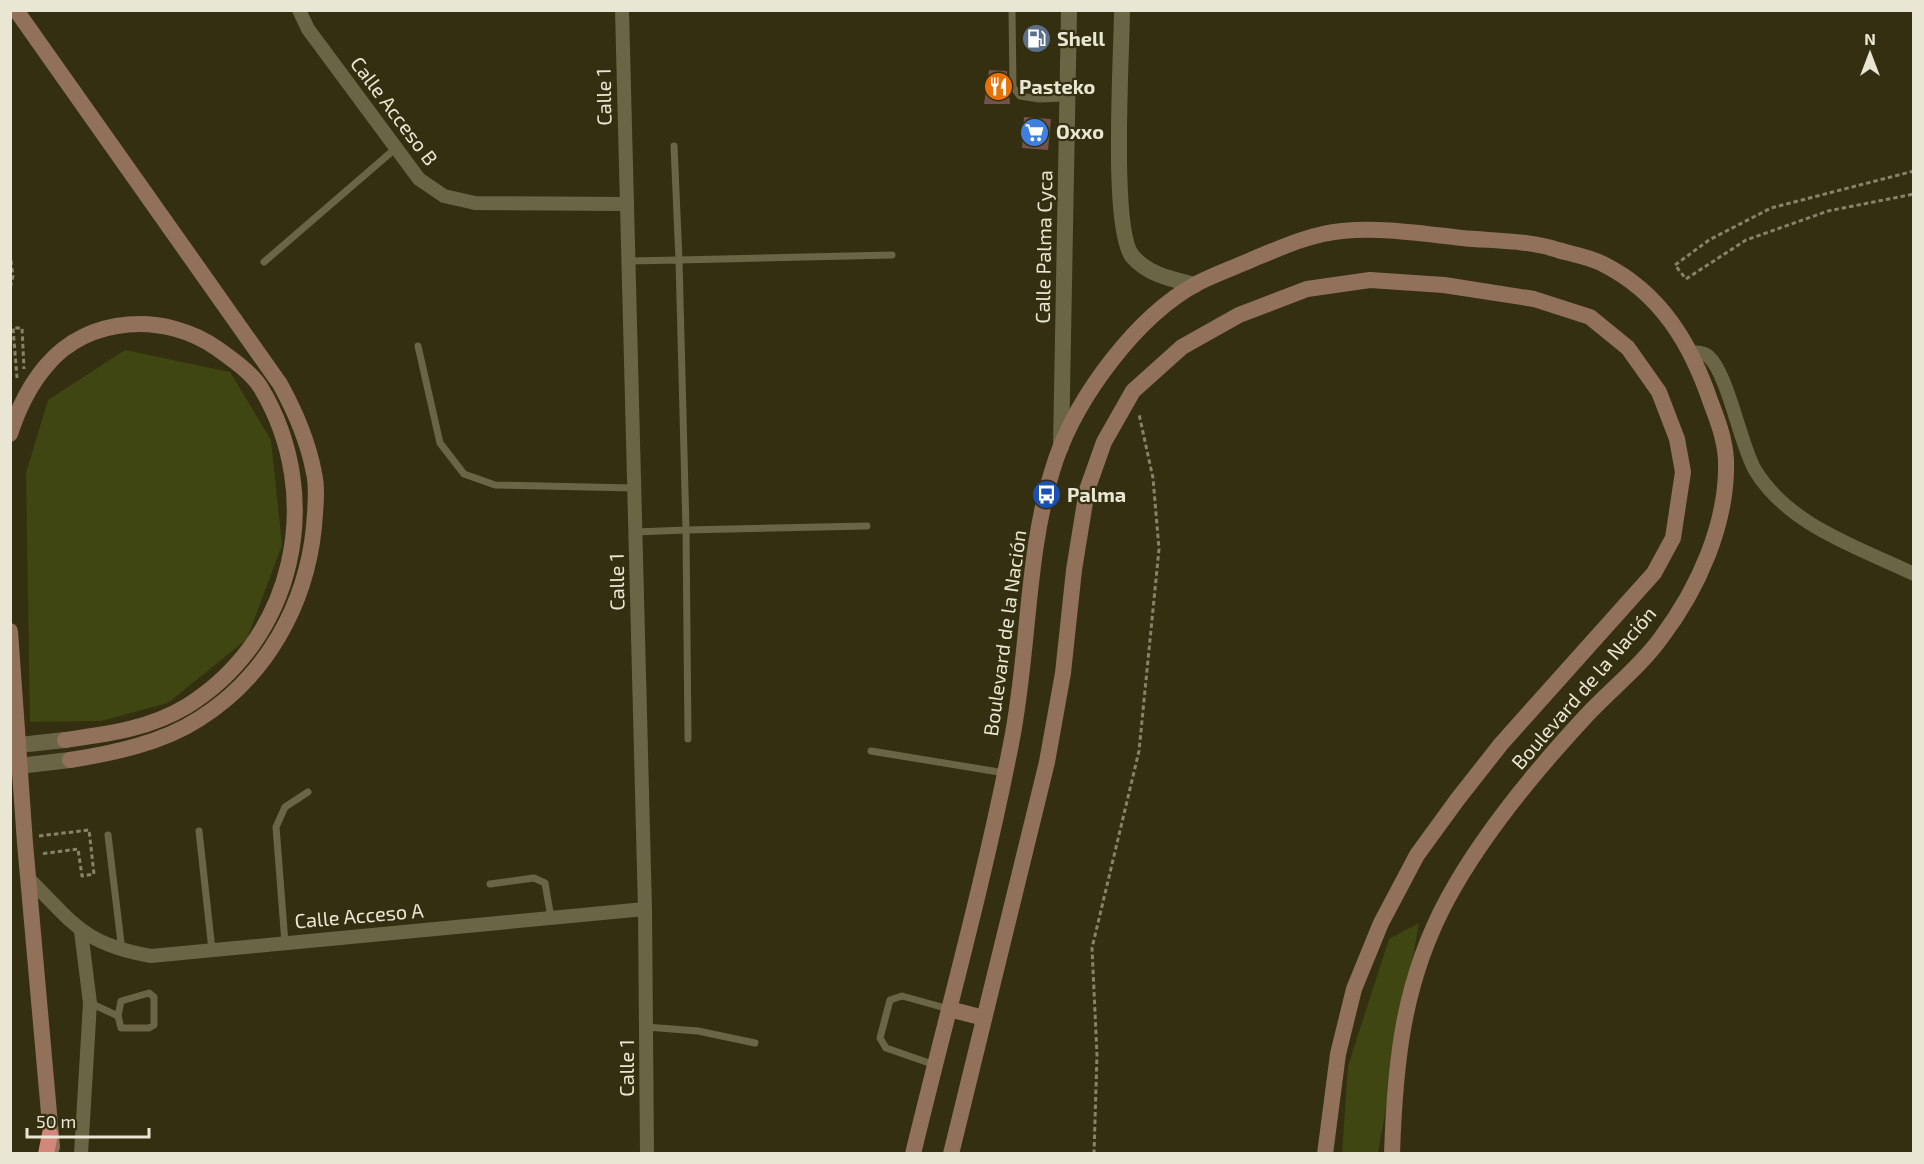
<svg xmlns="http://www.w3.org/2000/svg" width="1924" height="1164" viewBox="0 0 1924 1164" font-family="'Exo 2',sans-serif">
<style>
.green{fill:#3f4611}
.building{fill:#74534b}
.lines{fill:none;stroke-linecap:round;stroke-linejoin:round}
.path{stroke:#87836a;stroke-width:3;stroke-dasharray:4.5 3;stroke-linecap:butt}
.service{stroke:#6a6545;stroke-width:7}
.minor{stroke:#6a6545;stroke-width:14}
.tertiary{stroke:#6a6545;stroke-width:16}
.secondary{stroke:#91715a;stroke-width:16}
.trunk{stroke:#d2867c;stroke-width:16}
.labels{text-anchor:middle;stroke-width:4.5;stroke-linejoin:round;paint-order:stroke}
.poi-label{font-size:20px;font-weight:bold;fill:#e9e6d4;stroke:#342f10;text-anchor:start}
.street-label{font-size:20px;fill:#e9e6d4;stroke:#342f10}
</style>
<rect width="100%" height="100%" fill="#342f10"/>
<g class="green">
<polygon points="125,350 230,372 271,440 282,545 247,639 168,703 101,721 30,722 26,473 48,400"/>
<polygon points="1419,923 1378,1153 1342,1154 1348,1066 1389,939"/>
</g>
<g class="building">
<polygon points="989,70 1007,71 1010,104 984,104"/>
<polygon points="1024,117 1051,119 1048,150 1022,148"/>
</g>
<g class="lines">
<g class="path">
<polyline points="1914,171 1771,208 1709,240 1675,265 1686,279 1746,240 1828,211 1914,194"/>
<polyline points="10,253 13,276 10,289"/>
<polyline points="17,378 13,328 22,328 24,369"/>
<polyline points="39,836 89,830 94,874 82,876 78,849 40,854"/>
<polyline points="1094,1154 1097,1055 1092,948 1139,751 1159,549 1153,478 1139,414"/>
</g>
<g class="service">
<polyline points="1012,10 1013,87 1020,96 1039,99 1067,98"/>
<polyline points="674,146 679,260 892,255"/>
<polyline points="628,261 679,260 686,530 636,532"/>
<polyline points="264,262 396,148"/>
<polyline points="418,346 440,443 464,474 495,485 634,488"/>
<polyline points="688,739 686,530 867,526"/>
<polyline points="871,751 1005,773"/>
<polyline points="199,831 212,950"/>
<polyline points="108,835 122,951"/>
<polyline points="490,884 534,878 545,883 551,918"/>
<polyline points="285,943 276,827 285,807 308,792"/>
<polygon points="149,993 154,997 154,1025 149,1028 121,1028 118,1016 121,1001"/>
<polyline points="90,1003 118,1016"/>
<polyline points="646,1027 698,1031 755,1043"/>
<polyline points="935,1065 886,1048 880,1038 890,1000 902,996 949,1009"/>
</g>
<g class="minor">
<polyline points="299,10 308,29 419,179 444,196 475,203 626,204"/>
<polyline points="622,10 645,909 647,1154"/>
<path d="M1690,353C1697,352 1702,352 1708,356C1728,373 1740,444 1755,470C1789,526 1858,547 1914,574"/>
<path d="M28,878C74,923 82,944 151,956L645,909"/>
<polyline points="81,931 90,1003 81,1154"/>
</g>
<g class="tertiary">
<path d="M1122,10C1122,52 1110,232 1133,257C1149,275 1172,279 1195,285"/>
<polyline points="1061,447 1069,10"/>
<polyline points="10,746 65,740"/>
<polyline points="10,767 70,760"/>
</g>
<g class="secondary">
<path d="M16,10L280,384C296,413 308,441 314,473C318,490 315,510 314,527C306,605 266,677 199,719C162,743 114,753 70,760"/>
<path d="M10,434C18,409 29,386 46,366C88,315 166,312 218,349C232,359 252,373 261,388C326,497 295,639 187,706C149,729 108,734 65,740"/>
<polyline points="10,631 25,843 52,1147"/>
<polyline points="949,1009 984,1018"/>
<path d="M913,1154C946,1017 984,882 1011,744C1030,651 1025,550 1056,459C1078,396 1136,317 1196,284C1213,275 1233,268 1251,260C1280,248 1310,234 1342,231C1382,227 1423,234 1462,238C1493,241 1528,240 1558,250C1572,254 1590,257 1603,264C1661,293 1691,344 1711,403C1718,421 1725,440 1726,460C1728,523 1698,589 1661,638C1640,667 1610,690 1586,716C1535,771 1484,832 1448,898C1403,981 1395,1061 1392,1154"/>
<polyline points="951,1154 1047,762 1063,673 1074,570 1087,490 1104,442 1133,391 1182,347 1239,315 1307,289 1370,280 1444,285 1534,299 1590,317 1628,348 1659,392 1677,439 1683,472 1673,538 1654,573 1501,744 1457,800 1417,855 1381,923 1354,989 1338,1054 1325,1154"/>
</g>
<polyline class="trunk" points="46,1154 50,1134"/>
</g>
<defs>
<symbol id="fuel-disc" viewBox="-11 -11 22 22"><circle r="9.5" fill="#5c6f8a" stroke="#342f10"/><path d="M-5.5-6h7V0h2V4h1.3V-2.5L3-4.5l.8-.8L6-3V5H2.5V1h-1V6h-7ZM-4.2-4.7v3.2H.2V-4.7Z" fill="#fff"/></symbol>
<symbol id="restaurant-disc" viewBox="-11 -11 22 22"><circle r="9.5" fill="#e8710a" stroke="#342f10"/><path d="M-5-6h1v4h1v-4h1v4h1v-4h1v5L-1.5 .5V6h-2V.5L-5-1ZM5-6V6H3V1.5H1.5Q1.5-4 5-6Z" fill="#fff"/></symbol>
<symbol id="supermarket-disc" viewBox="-11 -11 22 22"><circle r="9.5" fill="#3f7fe0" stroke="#342f10"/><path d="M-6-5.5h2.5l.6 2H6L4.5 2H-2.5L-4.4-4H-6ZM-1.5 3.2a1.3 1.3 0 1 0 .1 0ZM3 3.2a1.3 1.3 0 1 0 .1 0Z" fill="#fff"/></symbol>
<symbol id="bus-disc" viewBox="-11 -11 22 22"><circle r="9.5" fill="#1a4fb4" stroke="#342f10"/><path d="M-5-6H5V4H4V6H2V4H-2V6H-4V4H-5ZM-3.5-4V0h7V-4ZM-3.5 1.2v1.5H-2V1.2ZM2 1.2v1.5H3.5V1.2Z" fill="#fff"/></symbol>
</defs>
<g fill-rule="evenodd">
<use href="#fuel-disc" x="1020" y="22" width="33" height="33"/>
<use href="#restaurant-disc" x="982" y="70" width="33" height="33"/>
<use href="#supermarket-disc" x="1018" y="116" width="33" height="33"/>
<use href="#bus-disc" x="1030" y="478" width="33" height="33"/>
</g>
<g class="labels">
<g class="poi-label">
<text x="1057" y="46">Shell</text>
<text x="1019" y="94">Pasteko</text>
<text x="1056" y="139">Oxxo</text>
<text x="1067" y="502">Palma</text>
</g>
<g class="street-label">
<text transform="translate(604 97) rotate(-91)" y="7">Calle 1</text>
<text transform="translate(394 111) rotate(53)" y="7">Calle Acceso B</text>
<text transform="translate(1044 247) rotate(-89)" y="7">Calle Palma Cyca</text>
<text transform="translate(617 582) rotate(-91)" y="7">Calle 1</text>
<text transform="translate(1005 633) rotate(-82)" y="7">Boulevard de la Nación</text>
<text transform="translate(1584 688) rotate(-49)" y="7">Boulevard de la Nación</text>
<text transform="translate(359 916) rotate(-5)" y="7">Calle Acceso A</text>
<text transform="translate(627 1068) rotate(-90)" y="7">Calle 1</text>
</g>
</g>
<rect width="1924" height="1164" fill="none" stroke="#e9e6d4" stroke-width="24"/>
<g transform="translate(1870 54)" stroke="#342f10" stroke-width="4.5" paint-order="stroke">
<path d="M0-4.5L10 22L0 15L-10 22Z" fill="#e9e6d4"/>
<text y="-9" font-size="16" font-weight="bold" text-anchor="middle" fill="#e9e6d4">N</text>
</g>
<path d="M27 1128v9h122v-9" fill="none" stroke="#e9e6d4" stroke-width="3"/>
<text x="36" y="1128" font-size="18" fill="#e9e6d4" stroke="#342f10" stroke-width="4.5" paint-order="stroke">50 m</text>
</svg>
